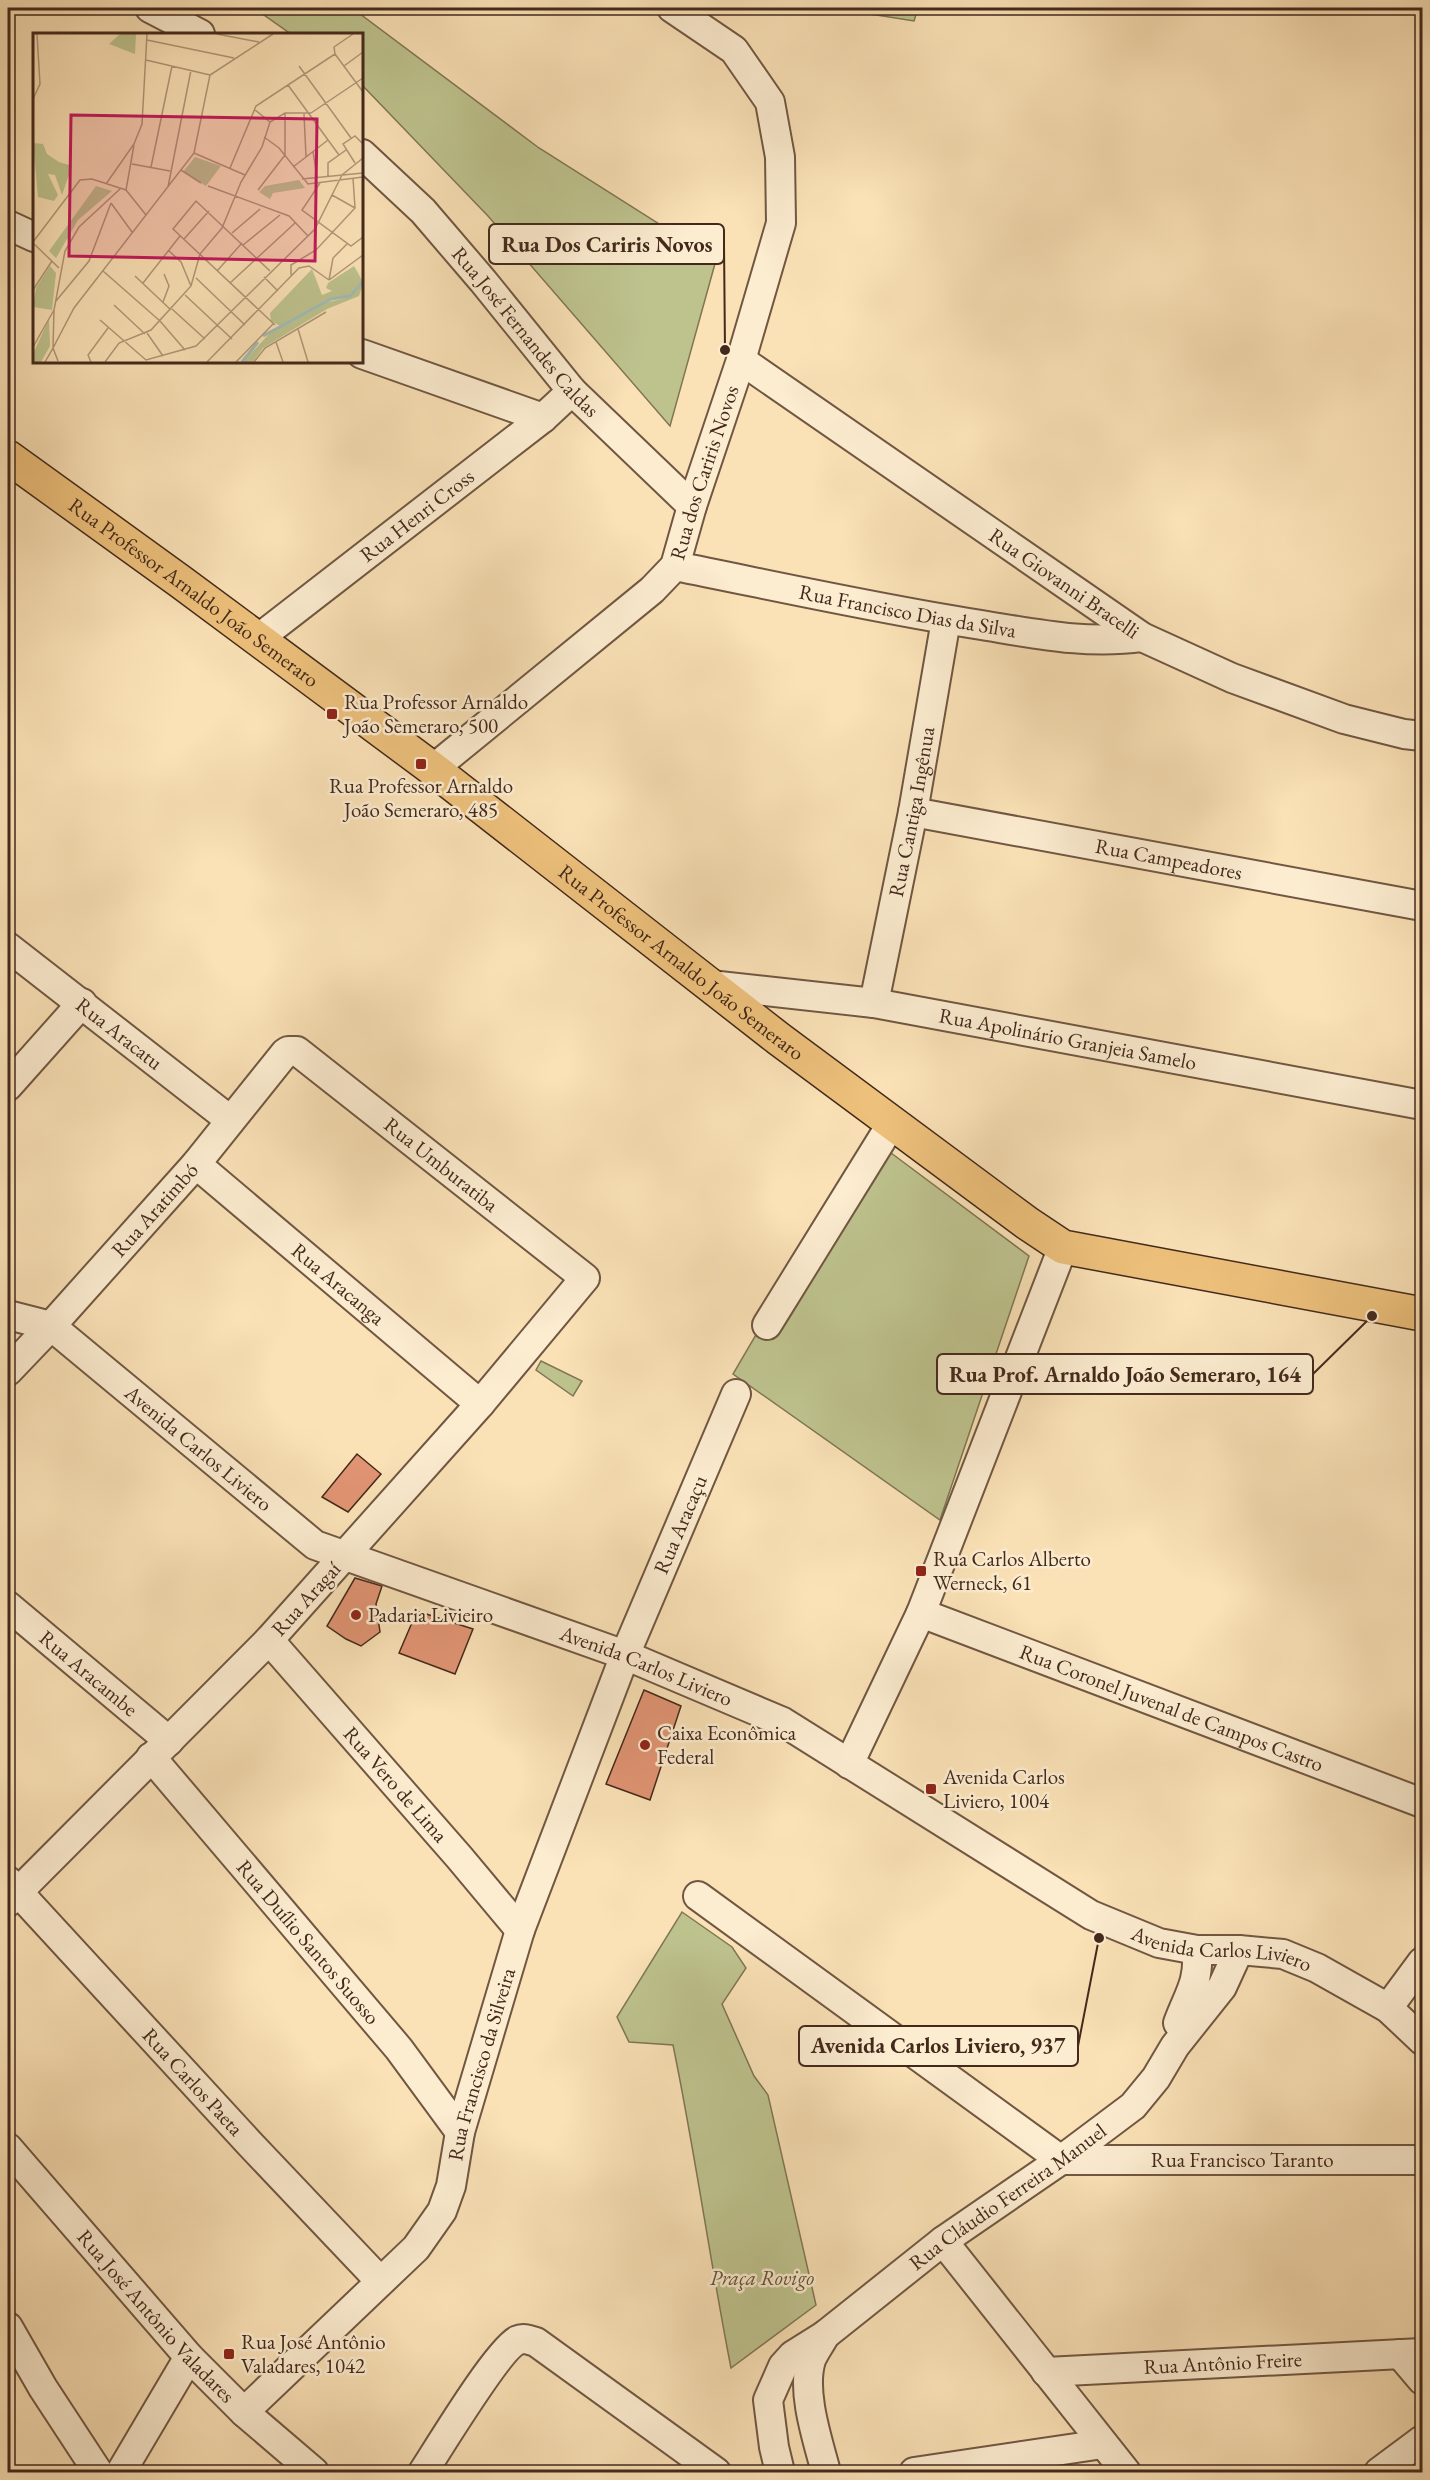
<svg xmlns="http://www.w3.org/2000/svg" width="1430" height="2480" viewBox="0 0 1430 2480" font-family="'EB Garamond',serif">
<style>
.green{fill:#bec38e;stroke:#807655;stroke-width:1.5}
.building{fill:#e19473;stroke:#43291c;stroke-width:1.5}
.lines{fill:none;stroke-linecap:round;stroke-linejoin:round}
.minor-casing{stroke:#715742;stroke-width:32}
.major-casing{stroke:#43291c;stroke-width:36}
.minor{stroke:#fcecd0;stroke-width:28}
.major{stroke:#edc07b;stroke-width:33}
.poi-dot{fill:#8f2418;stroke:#fcecd0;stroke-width:2}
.labels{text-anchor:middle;stroke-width:5;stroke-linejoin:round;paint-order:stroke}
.street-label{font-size:21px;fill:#43291c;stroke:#fcecd0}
.poi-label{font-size:21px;fill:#43291c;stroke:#fcecd0;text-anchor:start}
.park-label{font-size:21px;font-style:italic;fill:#625038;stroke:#fcecd0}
.inset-river{fill:none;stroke:#a1bcb6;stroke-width:3}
.inset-road{fill:none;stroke:#b19778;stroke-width:1.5}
.view{fill:#c2185b;fill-opacity:0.15;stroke:#c2185b;stroke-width:3}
.inset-edge{fill:none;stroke:#43291c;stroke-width:3}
.leader{fill:none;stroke:#43291c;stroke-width:2}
.callout-dot{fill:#43291c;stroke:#fcecd0;stroke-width:2}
.callout{fill:#fcecd0;stroke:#43291c;stroke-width:2}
.callout-label{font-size:22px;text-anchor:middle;font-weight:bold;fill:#43291c}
</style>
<rect width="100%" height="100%" fill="#fae1b6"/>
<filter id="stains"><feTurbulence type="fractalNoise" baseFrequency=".00333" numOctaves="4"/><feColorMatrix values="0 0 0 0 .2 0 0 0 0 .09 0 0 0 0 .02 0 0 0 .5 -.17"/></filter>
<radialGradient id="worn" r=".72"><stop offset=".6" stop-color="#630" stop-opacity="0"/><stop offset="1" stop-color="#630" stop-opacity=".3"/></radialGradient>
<g class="green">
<polygon points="254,8 352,8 539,148 716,260 670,426 488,216 362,85 362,34 291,34"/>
<polygon points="832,8 918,8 914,21"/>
<polygon points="871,1138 1029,1256 940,1520 733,1374"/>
<polygon points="541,1361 582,1381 573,1396 536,1370"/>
<path d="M682,1912L732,1947L746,1968L722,2004L754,2076L768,2095L816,2305L731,2368C710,2261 695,2152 673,2045L629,2042L617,2017Z"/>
</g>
<g class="building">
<polygon points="357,1454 381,1474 348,1512 322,1497"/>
<polygon points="355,1578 382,1586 376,1604 380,1632 361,1646 346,1639 327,1626"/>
<polygon points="417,1611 473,1629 455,1674 399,1653"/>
<polygon points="644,1690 681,1706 650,1800 606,1784"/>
</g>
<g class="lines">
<defs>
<g id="minor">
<polyline points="150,8 200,34"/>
<path id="s1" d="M362,154L423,211L483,281L572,391L692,506"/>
<polyline points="8,225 34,237"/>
<polyline points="362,354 543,418"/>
<path id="s2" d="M741,360L1142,637L1232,678L1344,719L1404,734L1422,736"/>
<path id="s3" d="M675,566C775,586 874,608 975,624C1032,633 1085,645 1142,637"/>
<path id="s4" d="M259,638L543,418L572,391"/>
<path id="s5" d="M433,769L652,590L675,566L692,506L741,360L781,223L780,157L770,102L734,50L672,8"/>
<path id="s6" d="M913,812L1422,906"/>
<path id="s7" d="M8,947L230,1120"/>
<path id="s8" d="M710,985L874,1003L1422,1105"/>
<path id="s9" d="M874,1003L913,812L946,620"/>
<polyline points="8,1086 82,1003"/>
<path id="s10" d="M196,1164L480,1404"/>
<path id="s11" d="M8,1315L51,1326L315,1545L625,1655L783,1722L1091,1915L1159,1943L1197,1950H1239L1283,1954L1317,1968L1388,2008L1422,2040"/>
<polyline points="767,1325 892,1123"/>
<path id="s12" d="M8,1371L51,1326L196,1164L285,1053L288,1051H297L585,1278L480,1404L269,1640L8,1902"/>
<path id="s13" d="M8,1606L169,1741"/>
<path id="s14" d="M921,1613L1422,1803"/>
<path id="s15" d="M269,1640L459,1857L520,1930"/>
<path id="s16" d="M151,1757L399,2049L460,2132"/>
<polyline points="849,1764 921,1613 1063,1247"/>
<path id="s17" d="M8,1881L250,2144L380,2281"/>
<path id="s18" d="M698,1896L1061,2160H1422"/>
<polyline points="1388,2008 1422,1962"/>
<path d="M1178,2023C1189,1993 1199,1984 1197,1950"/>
<path id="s19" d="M8,2148L189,2357L244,2412L314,2472"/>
<polyline points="943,2241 1126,2472"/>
<polyline points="8,2327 43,2388 98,2472"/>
<path d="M825,2335C821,2343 814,2352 811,2360C801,2392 818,2441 826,2472"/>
<polyline points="1400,2354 1422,2380"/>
<path id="s20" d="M1046,2372L1422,2353"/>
<path id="s21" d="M244,2412L416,2248L442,2211L451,2186L460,2132L520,1930L625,1655L736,1394"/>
<polyline points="121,2472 189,2357"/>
<path d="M423,2472C438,2449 499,2348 518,2340C524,2337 531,2341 536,2342L716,2472"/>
<path id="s22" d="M780,2472L774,2447L768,2400L783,2366L793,2355L825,2335L943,2241L1061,2160L1133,2106L1156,2078L1175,2046L1222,1987L1239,1950"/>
<polyline points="914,2472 1103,2444"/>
<polyline points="1379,2472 1422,2440"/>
</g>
<g id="major">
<path id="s23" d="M8,457L181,582L433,769L779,1039L1027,1223L1063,1247L1422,1314"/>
</g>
</defs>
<use href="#minor" class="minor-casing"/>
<use href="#major" class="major-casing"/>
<use href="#minor" class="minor"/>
<use href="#major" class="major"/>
</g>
<g class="poi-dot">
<rect x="326" y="708" width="12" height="12" rx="3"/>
<rect x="415" y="758" width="12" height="12" rx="3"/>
<rect x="915" y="1565" width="12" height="12" rx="3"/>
<circle cx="356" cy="1615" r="6"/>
<circle cx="645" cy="1745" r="6"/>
<rect x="925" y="1783" width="12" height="12" rx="3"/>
<rect x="223" y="2348" width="12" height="12" rx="3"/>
</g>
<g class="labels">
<g class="street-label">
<text dy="7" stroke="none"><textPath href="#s1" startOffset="242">Rua José Fernandes Caldas</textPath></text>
<text dy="7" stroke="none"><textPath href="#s5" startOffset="414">Rua dos Cariris Novos</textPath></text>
<text dy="7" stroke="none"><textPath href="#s4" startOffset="200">Rua Henri Cross</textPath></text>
<text dy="7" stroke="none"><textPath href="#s2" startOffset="393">Rua Giovanni Bracelli</textPath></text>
<text dy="7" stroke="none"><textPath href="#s23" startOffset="230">Rua Professor Arnaldo João Semeraro</textPath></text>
<text dy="7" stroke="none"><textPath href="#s3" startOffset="237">Rua Francisco Dias da Silva</textPath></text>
<text dy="7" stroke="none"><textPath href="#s9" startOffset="195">Rua Cantiga Ingênua</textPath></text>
<text dy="7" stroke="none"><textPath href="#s6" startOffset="260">Rua Campeadores</textPath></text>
<text dy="7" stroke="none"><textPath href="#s23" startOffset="842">Rua Professor Arnaldo João Semeraro</textPath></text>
<text dy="7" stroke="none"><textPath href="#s7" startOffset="141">Rua Aracatu</textPath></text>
<text dy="7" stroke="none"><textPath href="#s8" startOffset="362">Rua Apolinário Granjeia Samelo</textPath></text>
<text dy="7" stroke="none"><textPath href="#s12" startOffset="618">Rua Umburatiba</textPath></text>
<text dy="7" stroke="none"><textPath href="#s12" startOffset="218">Rua Aratimbó</textPath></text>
<text dy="7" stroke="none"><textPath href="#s10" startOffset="186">Rua Aracanga</textPath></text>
<text dy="7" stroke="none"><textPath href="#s11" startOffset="236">Avenida Carlos Liviero</textPath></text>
<text dy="7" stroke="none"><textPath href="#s21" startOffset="1011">Rua Aracaçu</textPath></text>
<text transform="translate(306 1599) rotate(-48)" y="7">Rua Aragaí</text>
<text dy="7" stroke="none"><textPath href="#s11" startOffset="740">Avenida Carlos Liviero</textPath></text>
<text dy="7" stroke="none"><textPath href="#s13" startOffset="105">Rua Aracambe</textPath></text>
<text dy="7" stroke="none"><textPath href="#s14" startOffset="268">Rua Coronel Juvenal de Campos Castro</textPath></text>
<text dy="7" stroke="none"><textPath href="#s15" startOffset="192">Rua Vero de Lima</textPath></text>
<text dy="7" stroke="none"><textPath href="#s16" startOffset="243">Rua Duílio Santos Suosso</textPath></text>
<text dy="7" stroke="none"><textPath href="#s11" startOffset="1388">Avenida Carlos Liviero</textPath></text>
<text dy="7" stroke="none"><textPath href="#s21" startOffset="435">Rua Francisco da Silveira</textPath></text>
<text dy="7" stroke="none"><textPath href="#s17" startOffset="273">Rua Carlos Paeta</textPath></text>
<text dy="7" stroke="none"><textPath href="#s18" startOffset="630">Rua Francisco Taranto</textPath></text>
<text dy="7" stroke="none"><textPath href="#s22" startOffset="392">Rua Cláudio Ferreira Manuel</textPath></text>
<text dy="7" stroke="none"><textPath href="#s19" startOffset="224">Rua José Antônio Valadares</textPath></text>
<text dy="7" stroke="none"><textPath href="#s20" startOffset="177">Rua Antônio Freire</textPath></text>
</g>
<g class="poi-label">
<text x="344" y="709">Rua Professor Arnaldo<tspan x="344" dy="24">João Semeraro, 500</tspan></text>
<text x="421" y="793" text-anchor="middle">Rua Professor Arnaldo<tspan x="421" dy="24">João Semeraro, 485</tspan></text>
<text x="933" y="1566">Rua Carlos Alberto<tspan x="933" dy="24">Werneck, 61</tspan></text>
<text x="368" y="1622">Padaria Livieiro</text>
<text x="657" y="1740">Caixa Econômica<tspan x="657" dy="24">Federal</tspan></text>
<text x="943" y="1784">Avenida Carlos<tspan x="943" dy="24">Liviero, 1004</tspan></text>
<text x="241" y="2349">Rua José Antônio<tspan x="241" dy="24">Valadares, 1042</tspan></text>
</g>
<g class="park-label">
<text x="762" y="2285">Praça Rovigo</text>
</g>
</g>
<g transform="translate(33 33)">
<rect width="330" height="330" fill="#fae1b6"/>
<path d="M87,1H103L102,21L76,11ZM0,110L10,111L14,121L26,129L39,133L29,162L22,142L15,141L25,162L21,168L5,164ZM162,124L188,133L173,153L150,139ZM266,147L272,155L240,160L237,166L226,159L232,153ZM63,153L79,158L45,187L23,225L16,218ZM17,233L23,240L19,277L0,274L3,255ZM321,233L330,249L316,262L291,268L249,294L238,288L237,280L279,236L289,262L299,258L293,255L295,250ZM330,251L326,263L294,276L230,315L220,329H210L238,299L295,269L317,264ZM16,286L17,313L8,329H0V321Z" fill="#bec38e"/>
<path class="inset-river" d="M230,303L298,266L317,263L330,249M209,329L225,309"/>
<path class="inset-road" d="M184,1L226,9M114,7L201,25M302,21L330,59M302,21L301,14L320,1M113,27L177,42M266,33L318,105M311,33L330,19M255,52L306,122M0,66L7,51L4,1M221,76L237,89M278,80L330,45M271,81L273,124M231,104L246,115L275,151L330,144M280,118L284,145M161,120L212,142M322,130L310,111L322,103L330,111M99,131L137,138M118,134L139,33M260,134L295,107M197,135L223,73L302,21M148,137L168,150M295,144V130L313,117M269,146L330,140M287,150L269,177L318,213L330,204M73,151L101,111L109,91L114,1M175,153L256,183L275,203M135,154L158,37M93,157L101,112M225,157L252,122V80M299,162L322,175M78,170L99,199M199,200L227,176M151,206L176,178M0,209L47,147L59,146L93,157L113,182M0,210L26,235M210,212L247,182M135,217L148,229L158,253M70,238L127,288L152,317M184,238L209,210M237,238L163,168L140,196L242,292M258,242V232L283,217L322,175L320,145M102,243L138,277M231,244L245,258M163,245L212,292M296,247L300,225L315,210M296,247L330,222M110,250L147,203M197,250L262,190M0,257L19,228M152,262L199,306M23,268L56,228L78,170M130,269L136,253L131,241M81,272L112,301M139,276L172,306M67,287L113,327L163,313L282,196L309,142L330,125M265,296L275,329M114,300L130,323M243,309L250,329M0,314L21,277M25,328L20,315L41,275L161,120L177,42L240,1M12,329L20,315L21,277L32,218L46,194L87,156M58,329L55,322L75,295M72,329L86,310L118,297L158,253L167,221L189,195L208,149L229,114L237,89L252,80H278M174,329L266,235L276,233L296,247M203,329L240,291M221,329L232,315L293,279"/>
<path class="view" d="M38,82L284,86L282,228L36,223Z"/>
<rect width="330" height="330" class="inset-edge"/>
</g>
<path class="leader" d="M725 350L724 244M1372 1316L1313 1374M1099 1938L1078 2046"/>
<g class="callout-dot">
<circle cx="725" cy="350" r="6"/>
<circle cx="1372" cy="1316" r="6"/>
<circle cx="1099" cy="1938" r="6"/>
</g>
<g class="callout">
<rect x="489" y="224" width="235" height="40" rx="6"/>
<rect x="937" y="1354" width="376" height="40" rx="6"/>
<rect x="799" y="2026" width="279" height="40" rx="6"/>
</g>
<g class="callout-label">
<text x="607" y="252">Rua Dos Cariris Novos</text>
<text x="1125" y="1382">Rua Prof. Arnaldo João Semeraro, 164</text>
<text x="938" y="2053">Avenida Carlos Liviero, 937</text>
</g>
<rect width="1430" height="2480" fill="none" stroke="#fae1b6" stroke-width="30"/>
<rect x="9" y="9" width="1412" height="2462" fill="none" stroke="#43291c" stroke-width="3"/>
<rect x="15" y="15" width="1400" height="2450" fill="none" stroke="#43291c" stroke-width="1.5"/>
<rect width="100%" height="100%" filter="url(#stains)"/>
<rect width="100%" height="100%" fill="url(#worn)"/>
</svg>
